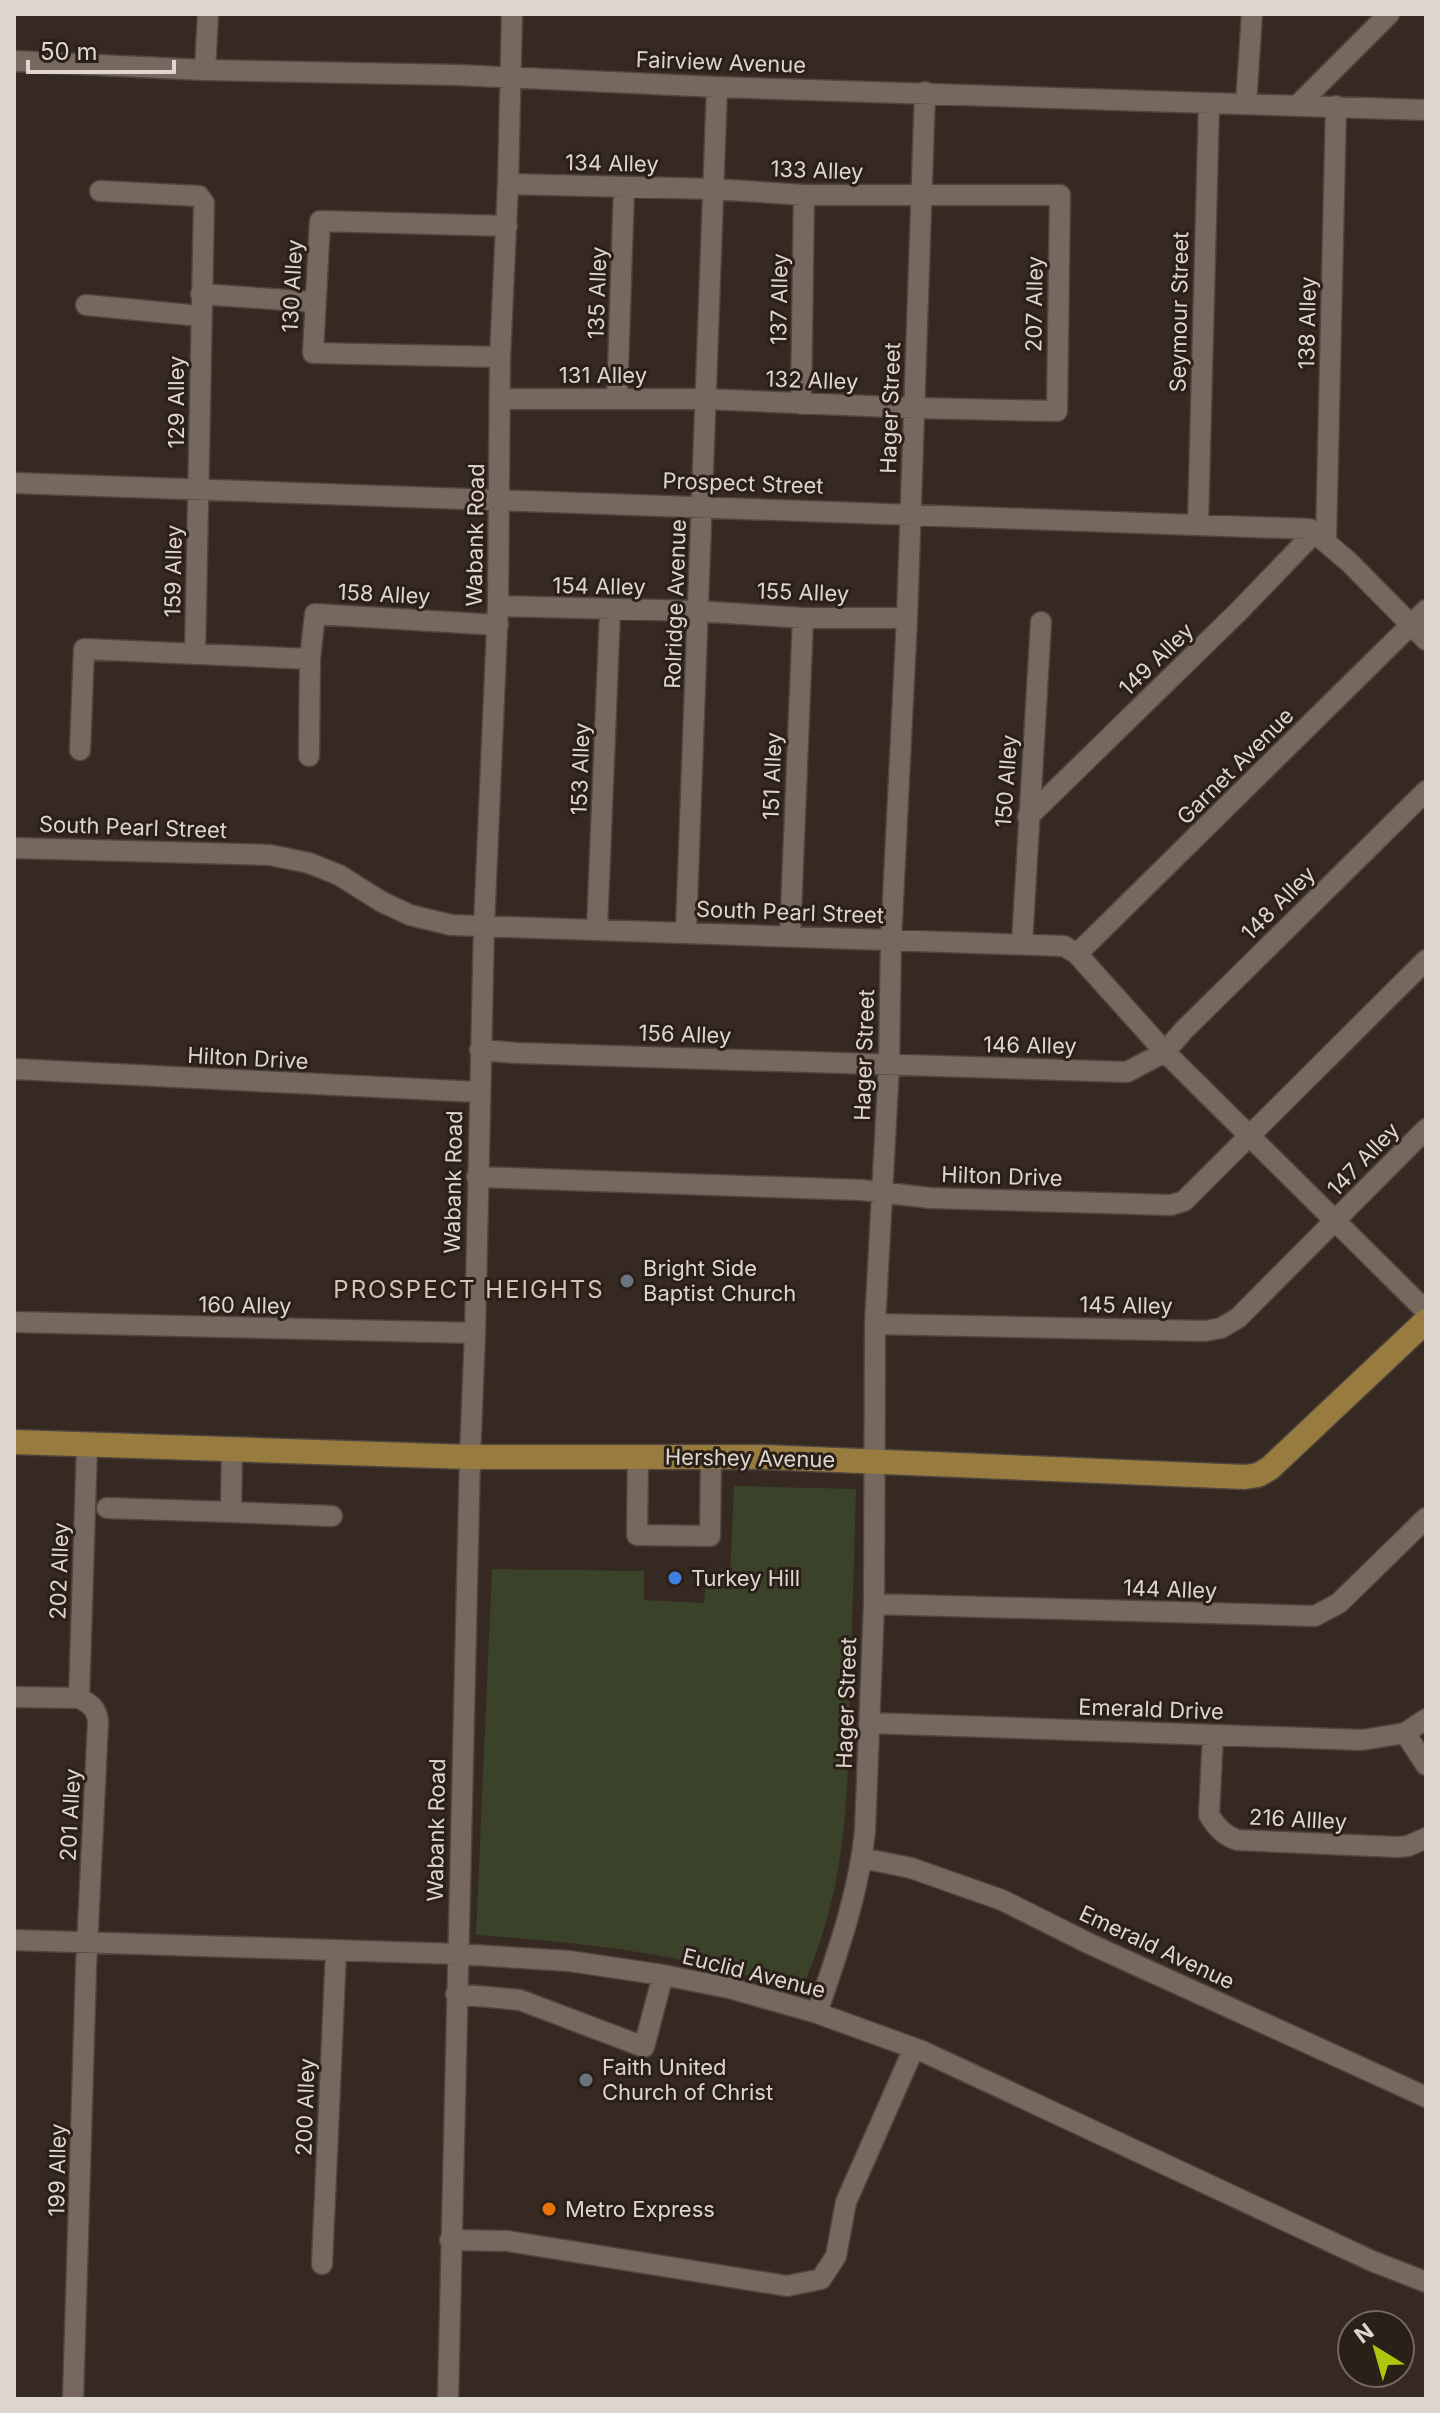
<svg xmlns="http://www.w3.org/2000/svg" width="1440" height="2413" font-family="Inter,sans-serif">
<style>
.green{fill:#3a422a}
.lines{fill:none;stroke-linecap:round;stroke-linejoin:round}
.minor-casing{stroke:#4f453e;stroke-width:23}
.major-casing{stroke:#4f453e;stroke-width:27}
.minor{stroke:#76685e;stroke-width:20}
.major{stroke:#987c3f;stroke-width:24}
.worship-dot{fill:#6b7280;stroke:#2b2018;stroke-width:3}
.shop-dot{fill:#3f7fe0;stroke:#2b2018;stroke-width:3}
.food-dot{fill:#e8710a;stroke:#2b2018;stroke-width:3}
.labels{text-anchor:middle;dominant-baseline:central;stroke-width:6;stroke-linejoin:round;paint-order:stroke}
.street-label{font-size:22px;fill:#ddd5cf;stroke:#2b2018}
.poi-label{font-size:22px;fill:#ddd5cf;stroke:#2b2018;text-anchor:start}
.neighbourhood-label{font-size:24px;letter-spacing:2px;fill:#d2c2b8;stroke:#2b2018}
</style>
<rect width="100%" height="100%" fill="#362921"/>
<path class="green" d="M734 1486 856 1489C854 1558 852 1627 850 1696 847 1808 847 1888 800 1993 697 1954 585 1943 476 1935L492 1569 644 1571V1600L704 1603 706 1579H730Z"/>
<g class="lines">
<defs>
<path id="minor" d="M14 61 205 70 457 75 717 87 1426 110
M205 70 208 14
M1246 104 1252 14
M1298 105 1389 14
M100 191 199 196 204 203 195 654
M201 294 315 302
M86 305 200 316
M500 357 313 353 320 221 507 226
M500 399H706L915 408 1057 411 1060 195H804L714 189 508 184
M617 399 624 188
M801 404 804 195
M14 483 1310 529 1349 562 1426 640
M1198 523 1209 103
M1326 540 1336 106
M498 606 698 611 803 618H907
M80 750 84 649 310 659
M309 756 310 659 315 614 498 625
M1028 817 1239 611 1316 531
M14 848 270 855 309 863 339 875 382 902 410 915 451 925 1064 946 1077 954 1165 1052 1426 1311
M597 929 610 611
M686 931 717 87
M790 936 803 618
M1022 943 1041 622
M1077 954 1426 610
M480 1050 518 1053 1127 1072 1165 1052 1183 1031 1426 791
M14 1069 479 1092
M477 1177 862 1190 930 1198 1171 1205 1184 1201 1426 960
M14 1322 475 1333
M875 1324 1205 1331 1221 1328 1238 1318 1426 1129
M232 1449 231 1512 332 1516
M638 1456 637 1535 710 1536 711 1456
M107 1508 231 1512
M874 1604 1315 1616 1339 1603 1426 1518
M14 1697 79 1698C91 1704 97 1709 98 1722L86 1968 73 2399
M79 1698 87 1445
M870 1723 1362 1740 1405 1733 1426 1719
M1405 1733 1426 1765
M1213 1735 1209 1815C1217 1828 1224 1835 1237 1840L1398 1847 1408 1846 1426 1838
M862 1858 911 1868 1002 1900 1090 1944 1426 2097
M14 1940 458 1954 569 1961 663 1975 729 1988 817 2013 922 2051 1372 2261 1426 2282
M456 1994 520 2000 644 2047 663 1975
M817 2013C837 1954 859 1893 865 1831L874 1604 875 1324 889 1065 891 940 907 618 925 92
M450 2240 508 2241 787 2286 821 2279 836 2256 846 2202 914 2048
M322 2264 336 1951
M448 2399 470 1457 475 1333 484 926 498 606 500 357 508 184 512 14"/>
<path id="major" d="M14 1442 470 1457H763L1245 1477 1258 1475 1270 1468 1426 1321"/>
</defs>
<use href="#minor" class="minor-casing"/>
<use href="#major" class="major-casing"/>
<use href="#minor" class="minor"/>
<use href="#major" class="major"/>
</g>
<g class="worship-dot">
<circle cx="627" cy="1281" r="8"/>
<circle cx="586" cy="2080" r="8"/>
</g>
<circle class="shop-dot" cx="675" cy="1578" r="8"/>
<circle class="food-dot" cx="549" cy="2209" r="8"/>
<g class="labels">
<g class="street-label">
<text transform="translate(721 62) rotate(2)">Fairview Avenue</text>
<text transform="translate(612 163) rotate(1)">134 Alley</text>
<text transform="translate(817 170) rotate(2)">133 Alley</text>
<text transform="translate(292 286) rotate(-87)">130 Alley</text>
<text transform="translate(597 293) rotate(-88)">135 Alley</text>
<text transform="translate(779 299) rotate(-89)">137 Alley</text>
<text transform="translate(1034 304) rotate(-89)">207 Alley</text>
<text transform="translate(1179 312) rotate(-89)">Seymour Street</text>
<text transform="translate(1307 323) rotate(-89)">138 Alley</text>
<text x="603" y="375">131 Alley</text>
<text transform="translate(812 380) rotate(2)">132 Alley</text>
<text transform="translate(176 402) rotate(-90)">129 Alley</text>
<text transform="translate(890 408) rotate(-88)">Hager Street</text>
<text transform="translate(743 483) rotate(2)">Prospect Street</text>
<text transform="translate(475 535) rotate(-89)">Wabank Road</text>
<text transform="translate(173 571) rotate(-89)">159 Alley</text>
<text transform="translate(599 586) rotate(1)">154 Alley</text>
<text transform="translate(803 592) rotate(2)">155 Alley</text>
<text transform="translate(384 594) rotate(3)">158 Alley</text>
<text transform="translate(675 604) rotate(-88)">Rolridge Avenue</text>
<text transform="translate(1156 659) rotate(-44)">149 Alley</text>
<text transform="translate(1235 766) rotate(-45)">Garnet Avenue</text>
<text transform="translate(580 769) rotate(-88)">153 Alley</text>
<text transform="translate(772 776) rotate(-88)">151 Alley</text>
<text transform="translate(1006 781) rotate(-86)">150 Alley</text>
<text transform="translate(133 827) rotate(2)">South Pearl Street</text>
<text transform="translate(1278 903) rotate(-45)">148 Alley</text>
<text transform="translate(790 912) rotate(2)">South Pearl Street</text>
<text transform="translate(685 1034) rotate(2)">156 Alley</text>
<text transform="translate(1030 1045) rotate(1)">146 Alley</text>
<text transform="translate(864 1055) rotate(-88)">Hager Street</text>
<text transform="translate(248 1058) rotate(3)">Hilton Drive</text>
<text transform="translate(1363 1159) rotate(-46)">147 Alley</text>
<text transform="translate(1002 1176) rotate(2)">Hilton Drive</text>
<text transform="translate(453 1182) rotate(-89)">Wabank Road</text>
<text transform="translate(245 1305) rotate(1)">160 Alley</text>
<text transform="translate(1126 1305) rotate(1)">145 Alley</text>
<text transform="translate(750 1458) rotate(1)">Hershey Avenue</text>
<text transform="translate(59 1571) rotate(-88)">202 Alley</text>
<text transform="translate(1170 1589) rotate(2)">144 Alley</text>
<text transform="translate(846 1703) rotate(-88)">Hager Street</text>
<text transform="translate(1151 1709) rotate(2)">Emerald Drive</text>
<text transform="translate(70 1815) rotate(-87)">201 Alley</text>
<text transform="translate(1298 1819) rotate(3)">216 Allley</text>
<text transform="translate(436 1830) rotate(-89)">Wabank Road</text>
<text transform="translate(1157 1947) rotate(25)">Emerald Avenue</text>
<text transform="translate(754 1973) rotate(14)">Euclid Avenue</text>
<text transform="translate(305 2107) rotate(-88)">200 Alley</text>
<text transform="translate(57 2170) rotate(-89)">199 Alley</text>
</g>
<g class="poi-label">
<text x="643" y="1268">Bright Side<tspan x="643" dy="25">Baptist Church</tspan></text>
<text x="691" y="1578">Turkey Hill</text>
<text x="602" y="2067">Faith United<tspan x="602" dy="25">Church of Christ</tspan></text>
<text x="565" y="2209">Metro Express</text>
</g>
<g class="neighbourhood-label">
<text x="469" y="1289">PROSPECT HEIGHTS</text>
</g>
</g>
<rect width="1440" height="2413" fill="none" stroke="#ddd5cf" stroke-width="32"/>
<g transform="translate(1376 2349) rotate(323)"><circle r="38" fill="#2b2018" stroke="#726861" stroke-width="2"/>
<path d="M0-6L14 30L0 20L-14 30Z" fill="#adc60e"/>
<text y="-12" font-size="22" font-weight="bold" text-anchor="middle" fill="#ddd5cf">N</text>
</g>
<path d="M28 60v12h146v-12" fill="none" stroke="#ddd5cf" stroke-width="4"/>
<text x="40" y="60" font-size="24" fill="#ddd5cf" stroke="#2b2018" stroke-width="6" paint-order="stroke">50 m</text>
</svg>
